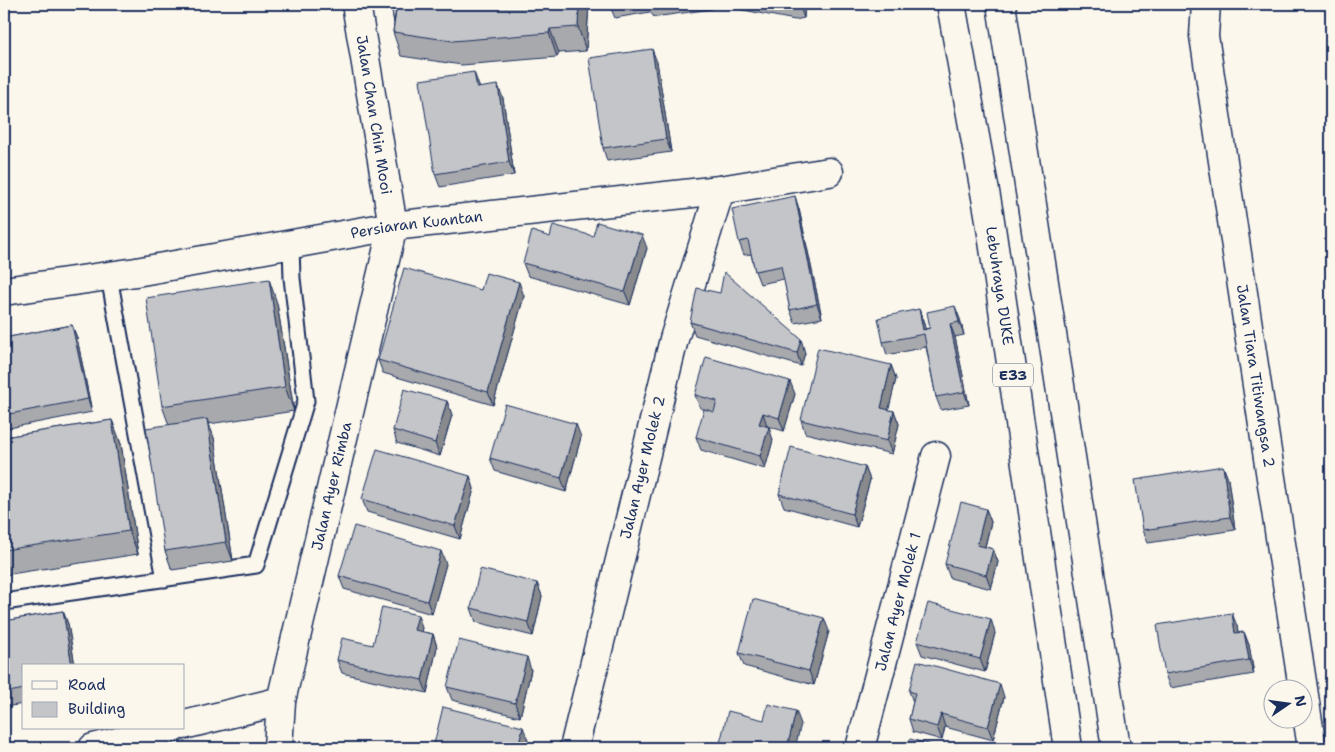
<svg xmlns="http://www.w3.org/2000/svg" width="1335" height="752" font-family="'Shantell Sans',sans-serif">
<style>
.lines{fill:none;stroke-linecap:round;stroke-linejoin:round}
.lane-casing{stroke:#1b2f5e;stroke-width:19}
.street-casing{stroke:#1b2f5e;stroke-width:31}
.highway-casing{stroke:#1b2f5e;stroke-width:31}
.lane{stroke:#fbf7ec;stroke-width:15}
.street{stroke:#fbf7ec;stroke-width:28}
.highway{stroke:#fbf7ec;stroke-width:28}
.wall{fill:#a8a9ad;stroke:#1b2f5e}
.shaded-wall{fill:#888a8d;stroke:#1b2f5e}
.building{fill:#c3c5c9;stroke:#1b2f5e}
.labels{text-anchor:middle;dominant-baseline:central;stroke-width:4.5;stroke-linejoin:round;paint-order:stroke}
.shield{fill:#fbf7ec;stroke:#5e6b89;stroke-width:1}
.shield-label{font-size:14px;font-weight:bold;fill:#1b2f5e}
.street-label{font-size:15px;fill:#1b2f5e;stroke:#fbf7ec}
</style>
<rect width="100%" height="100%" fill="#fbf7ec"/>
<filter id="ink" filterUnits="userSpaceOnUse"><feTurbulence type="fractalNoise" baseFrequency=".02" numOctaves="2"/><feDisplacementMap in="SourceGraphic" scale="10" xChannelSelector="R" yChannelSelector="G"/><feConvolveMatrix kernelMatrix="1 2 1 2 8 2 1 2 1" color-interpolation-filters="sRGB"/></filter>
<g filter="url(#ink)">
<g class="lines">
<defs>
<path id="lane" d="M109 277 165 579
M4 602 256 565 306 401 292 278 291 246"/>
<g id="street">
<path id="s1" d="M1206 4 1204 36 1312 748"/>
<path id="s2" d="M4 291 136 272 393 226 720 190 829 172"/>
<path d="M184 725 281 701"/>
<path d="M93 748 173 728"/>
<path id="s3" d="M278 748 281 701 393 226 356 4"/>
<path id="s4" d="M574 748 674 339 720 190"/>
<path id="s5" d="M860 748 936 456"/>
</g>
<g id="highway">
<path id="s6" d="M951 4 989 214 1068 748"/>
<path d="M1001 4 1116 748"/>
</g>
</defs>
<use href="#lane" class="lane-casing"/>
<use href="#street" class="street-casing"/>
<use href="#highway" class="highway-casing"/>
<use href="#lane" class="lane"/>
<use href="#street" class="street"/>
<use href="#highway" class="highway"/>
</g>
<path class="wall" d="M391 4H589L586 51 559 53 557 57 462 65 401 56 393 32 394 23Z
M609 4H805L804 18 795 20 712 4V9L654 17 650 12 615 18Z
M657 62 671 152 607 161 603 148Z
M479 86 480 88 503 98 514 175 440 187 435 174Z
M799 209 822 318 795 323 790 310 784 279 760 284 755 271 751 254 744 255 739 242Z
M550 237 647 248 630 305 528 276 523 263Z
M481 290 524 296 493 405 383 373 378 360Z
M277 303 294 411 209 424 214 438 233 561 172 570 165 551 169 425 162 406Z
M919 309 924 323 925 329 960 319 964 335 955 337 969 405 941 410 936 397 926 347 887 355 883 342Z
M690 322 805 353 801 366 695 335Z
M72 325 77 338 92 412 4 429V338Z
M891 365 896 379 888 410 894 411 899 424 892 454 805 433 801 420Z
M795 394 784 431 767 426 773 440 765 469 701 450 696 437 714 412 700 408 695 395Z
M447 401 452 415 440 456 397 443 393 430Z
M112 420 121 444 138 554 4 575V437Z
M581 437 566 492 495 471 490 458Z
M1223 466 1228 479 1235 530 1148 543 1143 530Z
M865 467 870 480 857 527 784 507 779 494Z
M470 476 474 489 460 539 367 512 362 499Z
M986 509 991 522 985 547 993 549 998 562 991 589 950 578 945 564Z
M446 564 432 614 344 589 339 576Z
M537 583 542 596 533 636 476 622 471 608Z
M63 611 68 624 75 666H24V704L4 707V621Z
M1237 626 1238 633 1244 632 1249 645 1254 674 1170 688 1165 674Z
M422 628V632L433 634 437 647 427 693 342 673 337 660 373 645Z
M829 631 814 685 744 666 739 653Z
M995 633 985 672 922 655 917 642Z
M531 670 520 717 452 700 447 687Z
M909 691 1004 697 993 740 945 727 942 740 913 732 909 719 913 702Z"/>
<path class="shaded-wall" d="M579 4H589L586 51 578 27Z
M799 4H805L804 18Z
M550 29 559 53 557 57 549 33Z
M652 49 657 62 671 152 666 139Z
M474 72 479 86 482 101 477 88Z
M498 85 503 98 514 175 509 162Z
M795 196 799 209 822 318 817 304Z
M642 235 647 248 630 305 625 292Z
M269 279 277 303 294 411 285 387Z
M519 282 524 296 493 405 488 392Z
M955 306 960 319 964 335 959 322Z
M919 309 924 323 928 343 923 330Z
M950 324 955 337 969 405 964 392Z
M72 325 77 338 92 412 88 399Z
M801 339 805 353 801 366 797 353Z
M891 365 896 379 886 421 881 408Z
M790 381 795 394 784 431 779 418Z
M447 401 452 415 440 456 435 443Z
M894 411 899 424 892 454 887 441Z
M763 413 767 426 764 437 759 424Z
M207 419 214 438 233 561 226 542Z
M112 420 121 444 138 554 129 531Z
M576 424 581 437 566 492 561 478Z
M769 427 773 440 765 469 760 456Z
M1223 466 1228 479 1235 530 1230 517Z
M865 467 870 480 857 527 852 514Z
M470 476 474 489 460 539 455 526Z
M986 509 991 522 982 558 977 545Z
M993 549 998 562 991 589 986 575Z
M441 551 446 564 432 614 427 601Z
M537 583 542 596 533 636 528 622Z
M63 611 68 624 75 666H72Z
M1232 613 1237 626 1240 646 1235 633Z
M418 615 422 628 419 643 414 630Z
M824 618 829 631 814 685 809 671Z
M991 619 995 633 985 672 980 659Z
M1244 632 1249 645 1254 674 1249 660Z
M433 634 437 647 427 693 422 680Z
M527 657 531 670 520 717 515 703Z
M1000 684 1004 697 993 740 988 727Z
M796 711 801 724 795 748H787Z
M941 714 945 727 942 740 937 727Z
M523 727 528 740 526 748H518Z"/>
<path class="building" d="M391 4H397L394 23Z
M397 4H579L578 27 550 29 549 33 453 41 393 32Z
M652 49 666 139 603 148 589 58Z
M474 72 477 88 498 85 509 162 435 174 420 80Z
M795 196 817 304 790 310 781 266 755 271 748 240 739 242 732 209Z
M597 222 642 235 625 292 523 263 532 231 550 237 553 225 593 236Z
M404 268 481 290 486 273 519 282 488 392 378 360Z
M724 272 801 339 797 353 690 322 697 288 720 293Z
M269 279 285 387 162 406 146 298Z
M955 306 959 322 950 324 964 392 936 397 924 334 883 342 878 318 919 309 923 330 930 328 927 312Z
M72 325 88 399 4 415V338Z
M818 348 891 365 881 408 894 411 887 441 801 420Z
M706 357 790 381 779 418 763 413 759 424 769 427 760 456 696 437 704 409 714 412 717 401 695 395Z
M404 389 447 401 435 443 393 430Z
M505 404 576 424 561 478 490 458Z
M207 419 226 542 165 551 146 428Z
M112 420 129 531 4 550V437Z
M791 447 865 467 852 514 779 494Z
M377 449 470 476 455 526 362 499Z
M1223 466 1230 517 1143 530 1135 480Z
M961 502 986 509 977 545 993 549 986 575 945 564Z
M354 526 441 551 427 601 339 576Z
M480 569 537 583 528 622 471 608Z
M753 599 824 618 809 671 739 653Z
M928 603 991 619 980 659 917 642Z
M382 607 418 615 414 630 433 634 422 680 337 660 342 638 373 645Z
M63 611 72 666H24V689L4 693V621Z
M1232 613 1235 633 1244 632 1249 660 1165 674 1157 625Z
M459 640 527 657 515 703 447 687Z
M917 661 1000 684 988 727 941 714 937 727 909 719 915 693 909 691Z
M768 704 796 711 787 748H725L719 747 728 711 764 720Z
M443 707 523 727 518 748H433Z
M910 739 943 748H907Z"/>
</g>
<g class="labels">
<rect class="shield" x="993" y="363.5" width="40" height="23" rx="4"/>
<g class="shield-label">
<text x="1013" y="375">E33</text>
</g>
<g class="street-label">
<text transform="translate(374 115) rotate(81)">Jalan Chan Chin Mooi</text>
<text stroke="none"><textPath href="#s2" startOffset="418">Persiaran Kuantan</textPath></text>
<text stroke="none"><textPath href="#s6" startOffset="286">Lebuhraya DUKE</textPath></text>
<text stroke="none"><textPath href="#s1" startOffset="376">Jalan Tiara Titiwangsa 2</textPath></text>
<text stroke="none"><textPath href="#s4" startOffset="289">Jalan Ayer Molek 2</textPath></text>
<text stroke="none"><textPath href="#s3" startOffset="268">Jalan Ayer Rimba</textPath></text>
<text stroke="none"><textPath href="#s5" startOffset="151">Jalan Ayer Molek 1</textPath></text>
</g>
</g>
<rect width="1335" height="752" fill="none" stroke="#fbf7ec" stroke-width="20"/>
<rect x="10" y="10" width="1315" height="732" fill="none" stroke="#1b2f5e" stroke-width="2" filter="url(#ink)"/>
<rect x="22" y="664" width="162" height="65" fill="#fbf7ec" stroke="#a1a7b3"/>
<rect x="32" y="681" width="25" height="8" fill="#fbf7ec" stroke="#a1a7b3"/>
<text x="68" y="690" font-size="15" fill="#1b2f5e">Road</text>
<rect x="32" y="702" width="25" height="15" fill="#c3c5c9" stroke="#a1a7b3"/>
<text x="68" y="714" font-size="15" fill="#1b2f5e">Building</text>
<g transform="translate(1288 704) rotate(77)"><circle r="24" fill="#fbf7ec" stroke="#a1a7b3"/>
<path d="M0-4L9 19L0 12L-9 19Z" fill="#1b2f5e"/>
<text y="-8" font-size="14" font-weight="bold" text-anchor="middle" fill="#1b2f5e">N</text>
</g>
</svg>
